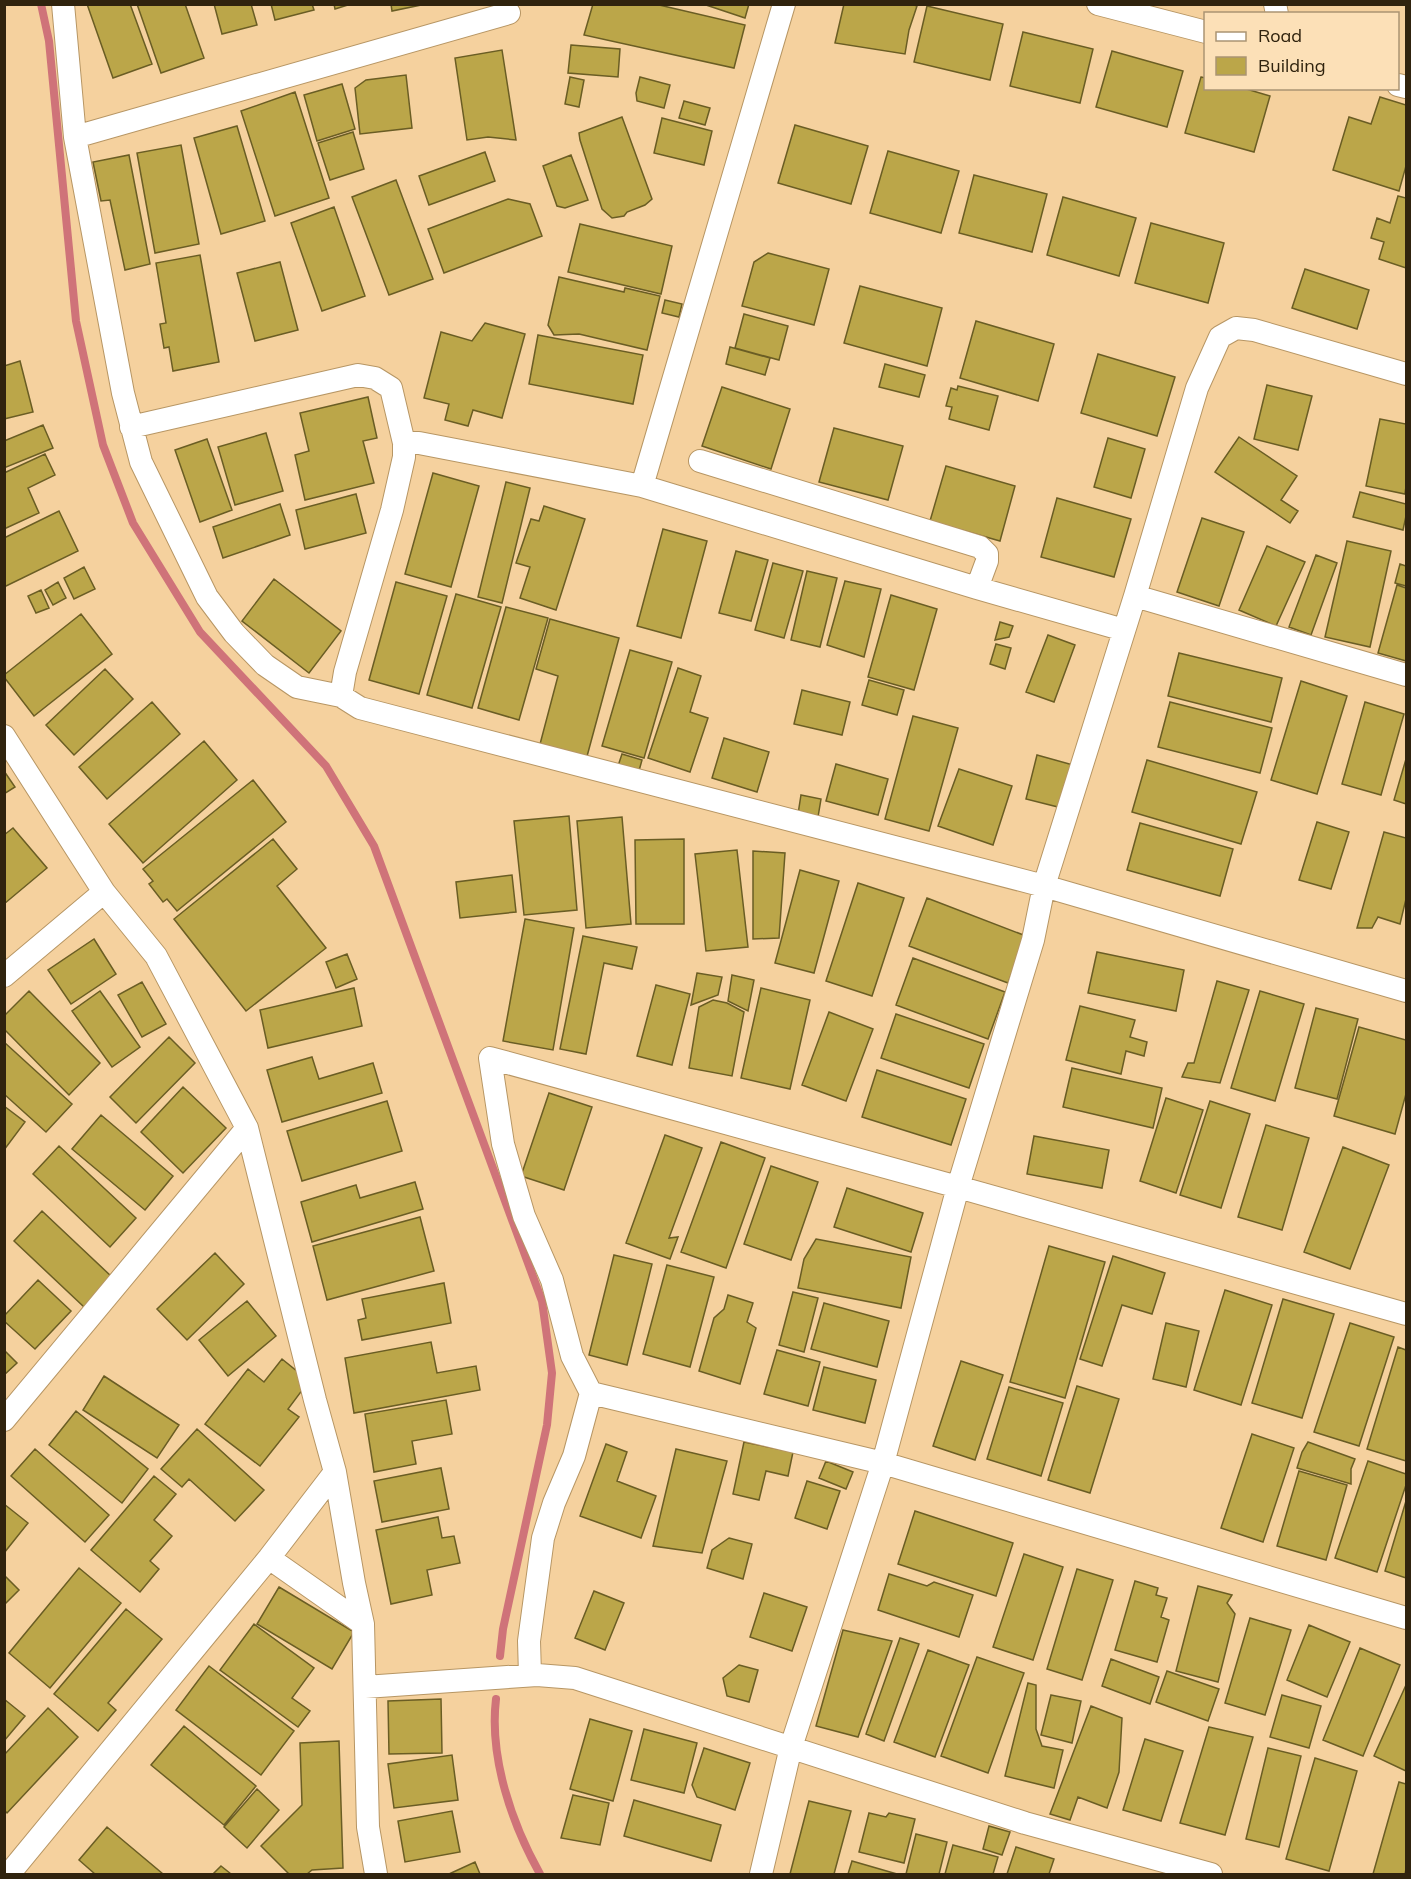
<svg xmlns="http://www.w3.org/2000/svg" width="1411" height="1879" font-family="Mulish,sans-serif">
<style>
.lines{fill:none;stroke-linecap:round;stroke-linejoin:round}
.stream{stroke:#cf7379;stroke-width:8}
.building{fill:#bba649;stroke:#6a5d24;stroke-width:1.5}
.street-casing{stroke:#b79664;stroke-width:24}
.street{stroke:#fff;stroke-width:22}
</style>
<rect width="100%" height="100%" fill="#f5d19e"/>
<g class="lines">
<path class="stream" d="M41 4 49 41 76 321 103 445 133 523 200 632 326 766 374 846 542 1301 552 1373 547 1425 503 1629 500 1656
M496 1699C489 1758 512 1824 540 1874"/>
</g>
<path class="building" d="M87 4H130L152 64 113 78Z
M137 4H185L204 58 161 73Z
M214 4H251L257 25 222 34Z
M271 4H312L314 10 275 20Z
M334 4H351L335 9Z
M391 4H426L392 11Z
M593 4H655L745 25 734 68 584 35Z
M703 4H749L745 18Z
M844 4H911L917 6 909 30 905 54 835 43Z
M927 6 1003 24 990 80 914 62Z
M1023 32 1093 49 1080 103 1010 86Z
M571 45 620 49 618 77 568 73Z
M502 50 516 140 488 137 467 140 455 58Z
M1112 51 1183 71 1167 127 1096 107Z
M406 75 412 128 360 134 355 88 366 80Z
M570 77 584 80 579 107 565 104Z
M640 77 670 85 664 108 637 101 636 93Z
M1201 77 1206 78V88H1243L1270 96 1254 152 1185 133Z
M342 84 355 129 317 141 304 95Z
M295 92 329 198 275 216 241 111Z
M1380 97 1406 105V166L1399 191 1333 170 1349 117 1371 124Z
M684 101 710 108 705 125 679 118Z
M622 117 652 199 645 205 627 212 624 216 612 218 602 209 580 140 579 133Z
M662 118 712 131 704 165 654 153Z
M795 125 868 146 851 204 778 183Z
M237 126 265 221 221 234 194 138Z
M353 132 364 169 330 180 318 143Z
M181 145 199 244 155 253 137 153Z
M888 151 959 171 941 233 870 213Z
M485 152 495 181 429 205 419 176Z
M129 155 150 264 125 270 110 200 101 201 93 162Z
M571 155 588 200 565 208 557 206 543 166Z
M974 175 1047 194 1032 252 959 233Z
M396 180 433 279 389 295 352 197Z
M1398 196 1406 198V268L1379 259 1384 242 1371 238 1377 218 1390 223Z
M1063 197 1136 218 1119 276 1047 255Z
M508 199 530 204 542 236 444 273 428 229Z
M334 207 365 296 322 311 291 223Z
M1151 223 1224 243 1208 303 1135 283Z
M580 224 672 246 661 294 568 272Z
M768 253 829 269 814 325 742 306 754 262Z
M200 255 219 362 173 371 169 347 164 348 160 324 166 323 156 263Z
M280 262 298 330 255 341 237 273Z
M1305 269 1369 290 1357 329 1292 308Z
M559 277 624 292 625 288 660 296 647 350 579 334 554 335 548 325Z
M860 286 942 308 927 366 844 343Z
M665 300 682 304 679 317 662 313Z
M744 314 788 326 779 360 735 348Z
M976 321 1054 344 1038 401 960 378Z
M485 323 525 334 502 418 473 410 468 426 445 420 449 404 424 398 441 332 472 341Z
M538 335 643 355 633 404 529 384Z
M730 347 770 358 765 375 726 364Z
M1098 354 1175 377 1157 436 1081 413Z
M20 361 33 412 4 419V366Z
M885 364 925 375 919 397 879 387Z
M1267 385 1312 396 1298 450 1254 439Z
M958 386 998 396 989 430 949 419 952 407 946 406 951 388 957 390Z
M722 387 790 409 771 469 702 446Z
M368 397 377 438 363 441 374 483 305 500 295 455 309 451 300 413Z
M1380 419 1406 424V486L1405 494 1366 486Z
M43 425 53 448 4 468V441Z
M834 428 903 446 888 500 819 482Z
M266 433 283 491 235 505 218 447Z
M1239 437 1297 476 1281 500 1298 511 1290 523 1215 472Z
M1108 438 1145 449 1131 498 1094 487Z
M207 439 232 510 200 522 175 450Z
M45 454 55 475 28 488 39 513 4 529V473Z
M946 466 1015 486 1000 541 930 521Z
M433 473 479 486 451 587 405 574Z
M506 482 530 488 502 603 478 597Z
M1360 492 1406 504V516L1403 530 1353 517Z
M356 494 366 533 305 549 296 510Z
M1057 498 1131 519 1114 577 1041 557Z
M280 504 290 535 223 558 213 527Z
M544 506 585 519 556 610 520 598 530 567 516 563 531 519 539 521Z
M59 511 78 551 4 587V538Z
M1202 518 1244 532 1219 606 1177 592Z
M663 529 707 541 681 638 637 626Z
M1347 541 1391 551 1370 647 1325 637Z
M1267 546 1305 562 1276 626 1239 610Z
M736 551 768 560 751 621 719 613Z
M1316 555 1337 563 1311 635 1289 627Z
M773 563 803 571 784 638 755 630Z
M1400 564 1406 566V586L1395 583Z
M84 567 95 589 74 599 64 578Z
M807 571 837 578 820 647 791 640Z
M274 579 341 631 309 673 242 621Z
M845 581 881 589 864 657 827 645Z
M58 582 66 598 53 605 45 590Z
M396 582 447 596 419 694 369 680Z
M1397 585 1406 588V661L1378 653Z
M41 590 49 608 36 613 28 596Z
M456 594 501 607 472 708 427 695Z
M891 595 937 609 914 690 868 677Z
M506 607 548 618 519 720 478 708Z
M81 614 112 654 34 716 4 677V675Z
M550 619 619 638 586 760 539 748 558 676 536 669Z
M1000 622 1013 626 1009 637 995 640Z
M1048 635 1075 645 1054 702 1026 692Z
M996 644 1011 648 1005 669 990 664Z
M630 650 672 662 644 758 602 746Z
M1179 653 1282 678 1271 722 1168 696Z
M678 668 701 676 690 712 708 718 690 772 648 758Z
M105 669 133 699 74 755 46 725Z
M869 680 904 690 897 715 862 705Z
M1301 681 1347 696 1317 794 1271 780Z
M802 690 850 702 842 735 794 724Z
M152 702 180 734 107 799 79 767Z
M1170 702 1272 728 1260 773 1158 747Z
M1365 702 1404 714 1381 795 1342 784Z
M913 716 958 728 929 831 885 819Z
M724 738 769 752 757 792 712 778Z
M204 741 237 780 143 863 109 824Z
M622 754 642 760 637 778 616 772Z
M1037 755 1073 765 1062 808 1026 799Z
M1406 759V804L1394 800Z
M1147 760 1257 792 1241 844 1132 812Z
M836 764 888 779 878 815 826 801Z
M959 769 1012 786 993 845 938 826Z
M4 771 15 787 4 794Z
M253 780 286 822 177 911 167 899 163 902 149 884 153 881 143 869Z
M801 795 821 799 818 817 798 814Z
M569 816 577 910 524 915 514 821Z
M622 817 631 924 586 928 577 821Z
M1317 822 1349 832 1331 889 1299 880Z
M1140 823 1233 849 1220 896 1127 870Z
M13 828 47 868 4 904V835Z
M1384 832 1406 838V899L1400 924 1378 917 1372 928H1357Z
M273 839 297 869 277 886 326 948 246 1011 174 919Z
M684 839V924H636L635 840Z
M737 850 748 947 706 951 695 854Z
M753 851 785 853 779 938 753 939Z
M800 870 839 881 814 973 775 963Z
M512 875 516 912 460 918 456 882Z
M858 883 904 898 872 996 826 981Z
M927 898 1026 936 1008 983 909 946Z
M525 919 574 928 553 1050 503 1041Z
M583 936 637 947 632 969 604 963 586 1054 560 1049Z
M94 939 116 974 71 1004 48 970Z
M1097 952 1184 970 1176 1011 1088 993Z
M347 954 357 979 336 988 326 962Z
M913 958 1005 992 988 1039 896 1005Z
M697 973 722 977 718 995 691 1005Z
M732 975 754 980 748 1011 728 1001Z
M1217 981 1249 990 1220 1083 1182 1077 1188 1063H1194Z
M142 982 166 1024 142 1037 118 995Z
M656 985 690 994 672 1065 637 1056Z
M354 988 362 1026 268 1048 260 1010Z
M761 988 810 1000 790 1089 741 1078Z
M29 991 100 1063 69 1095 4 1029V1016Z
M100 991 140 1047 112 1067 72 1011Z
M1260 991 1304 1004 1275 1101 1231 1088Z
M713 1000 727 1003 744 1012 732 1076 689 1068 699 1007Z
M1080 1006 1135 1020 1130 1037 1147 1042 1144 1056 1126 1051 1121 1074 1066 1060Z
M1316 1008 1358 1019 1337 1099 1295 1088Z
M829 1012 873 1029 846 1101 802 1085Z
M896 1014 984 1044 969 1088 881 1058Z
M1359 1027 1406 1040V1094L1395 1134 1334 1116Z
M169 1037 195 1063 136 1123 110 1097Z
M4 1042 72 1104 46 1132 4 1094Z
M312 1057 319 1079 373 1063 382 1093 282 1122 267 1070Z
M1072 1068 1162 1088 1153 1128 1063 1107Z
M877 1070 966 1099 951 1145 862 1117Z
M183 1087 226 1128 183 1173 141 1132Z
M549 1093 592 1107 564 1190 521 1176Z
M1166 1098 1203 1110 1176 1193 1140 1181Z
M387 1101 402 1151 302 1181 287 1131Z
M1210 1101 1250 1114 1221 1208 1180 1195Z
M4 1106 25 1122 4 1150Z
M101 1115 173 1176 145 1210 72 1149Z
M1266 1125 1309 1138 1282 1230 1238 1217Z
M665 1135 702 1148 669 1238 678 1237 670 1259 626 1243Z
M1034 1136 1109 1150 1102 1188 1027 1174Z
M721 1142 765 1158 726 1268 681 1252Z
M59 1146 136 1218 110 1247 33 1174Z
M1343 1147 1389 1165 1350 1269 1304 1252Z
M771 1166 818 1182 791 1260 744 1244Z
M415 1182 423 1209 312 1242 301 1202 356 1185 360 1198Z
M847 1188 923 1213 911 1252 834 1227Z
M42 1211 112 1277 84 1307 14 1241Z
M420 1217 434 1271 327 1300 313 1246Z
M816 1239 911 1257 901 1308 798 1288 804 1259Z
M1049 1246 1105 1262 1065 1398 1010 1382Z
M215 1253 244 1284 187 1340 157 1309Z
M614 1255 652 1264 627 1365 589 1355Z
M1113 1256 1165 1273 1152 1314 1122 1305 1102 1366 1080 1359Z
M667 1265 714 1277 690 1367 643 1354Z
M38 1280 71 1311 35 1349 4 1321V1316Z
M444 1283 451 1323 362 1340 358 1320 366 1318 362 1299Z
M1225 1290 1272 1305 1241 1405 1194 1390Z
M793 1292 818 1298 804 1352 779 1345Z
M728 1295 753 1303 747 1322 756 1328 740 1384 699 1371 714 1318 724 1309Z
M1283 1299 1334 1314 1302 1418 1252 1403Z
M247 1301 276 1336 228 1376 199 1340Z
M824 1303 889 1321 877 1367 811 1349Z
M1166 1323 1199 1331 1186 1387 1153 1379Z
M1350 1323 1394 1337 1359 1446 1314 1432Z
M431 1342 437 1373 476 1366 480 1390 354 1413 345 1358Z
M1398 1347 1406 1350V1461L1367 1449Z
M4 1350 17 1363 4 1375Z
M777 1350 820 1362 808 1406 764 1394Z
M282 1359 309 1381 288 1409 299 1417 260 1466 205 1424 248 1369 264 1382Z
M961 1361 1003 1375 975 1460 933 1446Z
M824 1367 876 1380 865 1423 813 1410Z
M104 1376 179 1425 157 1458 83 1410Z
M1077 1386 1119 1399 1090 1493 1048 1480Z
M1009 1387 1063 1403 1041 1476 987 1459Z
M446 1400 452 1434 412 1441 416 1464 374 1472 365 1414Z
M76 1411 148 1469 122 1503 49 1445Z
M197 1429 264 1490 235 1521 189 1479 182 1487 161 1469Z
M1252 1434 1294 1448 1263 1542 1221 1528Z
M744 1442 793 1452 788 1476 766 1471 759 1500 733 1494Z
M1308 1442 1355 1459 1351 1469V1484L1297 1468 1302 1452Z
M606 1444 627 1452 617 1481 656 1496 641 1538 580 1516Z
M35 1449 109 1515 85 1542 11 1476Z
M676 1449 727 1461 702 1553 653 1546Z
M826 1461 853 1472 846 1489 819 1478Z
M1368 1461 1406 1474V1485L1377 1572 1335 1558Z
M441 1468 449 1509 382 1522 374 1481Z
M1299 1471 1347 1485 1326 1560 1277 1546Z
M154 1476 176 1494 154 1520 172 1536 150 1561 159 1569 140 1592 91 1550Z
M807 1481 840 1491 827 1529 795 1518Z
M1406 1501V1578L1385 1571Z
M4 1504 28 1523 4 1553Z
M915 1511 1013 1543 996 1596 898 1564Z
M438 1517 442 1538 454 1536 460 1563 427 1570 432 1595 391 1604 376 1530Z
M729 1538 752 1544 743 1579 707 1568 712 1550Z
M1024 1554 1063 1567 1033 1660 993 1647Z
M79 1568 121 1603 50 1688 9 1653Z
M1077 1569 1113 1580 1082 1680 1047 1669Z
M889 1574 927 1586 934 1582 973 1595 959 1637 878 1610Z
M4 1575 19 1590 4 1605Z
M1135 1581 1158 1588 1156 1595 1167 1598 1161 1617 1169 1620 1157 1662 1115 1650Z
M1198 1586 1232 1595 1227 1603 1235 1614 1218 1682 1176 1671Z
M279 1587 354 1632 332 1669 257 1624Z
M594 1591 624 1603 605 1650 575 1638Z
M764 1593 807 1607 792 1651 750 1637Z
M126 1609 162 1639 108 1703 116 1710 98 1731 54 1694Z
M1250 1618 1291 1630 1265 1715 1225 1703Z
M254 1624 314 1668 292 1698 310 1711 298 1727 220 1670Z
M1309 1625 1350 1642 1327 1697 1287 1680Z
M843 1630 892 1641 858 1737 816 1726Z
M900 1638 919 1644 884 1741 866 1734Z
M1360 1648 1400 1665 1363 1756 1323 1740Z
M928 1650 969 1665 935 1757 894 1742Z
M977 1657 1024 1673 988 1773 941 1756Z
M1111 1659 1159 1677 1150 1704 1102 1686Z
M739 1665 758 1670 749 1702 727 1696 723 1678Z
M209 1666 294 1731 261 1775 176 1710Z
M1167 1671 1219 1689 1208 1721 1156 1702Z
M1028 1683 1036 1685V1729L1042 1746 1063 1750 1054 1788 1005 1776Z
M1406 1685V1771L1374 1756Z
M1051 1695 1081 1701 1072 1743 1041 1735Z
M1282 1695 1321 1706 1309 1748 1270 1737Z
M4 1699 25 1716 4 1741Z
M441 1699 442 1753 389 1754 388 1701Z
M1091 1706 1122 1718 1119 1772 1107 1808 1078 1797 1070 1820 1050 1814Z
M48 1708 78 1737 7 1813 4 1810V1755Z
M590 1719 632 1731 613 1801 570 1789Z
M184 1726 256 1786 224 1825 151 1765Z
M1209 1727 1253 1737 1225 1835 1180 1823Z
M644 1729 697 1743 684 1793 631 1780Z
M1145 1739 1183 1751 1161 1821 1123 1810Z
M339 1741 343 1868 312 1870 307 1874H289L261 1846 302 1805 300 1743Z
M704 1748 750 1763 735 1810 697 1797 692 1785Z
M1268 1748 1301 1756 1279 1847 1246 1839Z
M452 1755 458 1800 394 1808 388 1764Z
M1315 1758 1357 1771 1329 1871 1286 1859Z
M1399 1782 1406 1784V1869L1405 1874H1373Z
M257 1789 279 1810 247 1848 224 1827Z
M573 1795 609 1803 600 1845 561 1838Z
M634 1800 721 1825 711 1861 624 1836Z
M809 1801 851 1811 834 1874H790Z
M452 1811 460 1852 405 1862 398 1821Z
M869 1813 886 1817 889 1813 915 1819 904 1863 859 1852Z
M989 1826 1010 1832 1002 1855 983 1849Z
M107 1827 163 1874H95L79 1860Z
M916 1834 947 1842 939 1874H906Z
M953 1845 998 1857 993 1874H945Z
M1016 1847 1054 1859 1049 1874H1007Z
M852 1861 897 1874H848Z
M475 1862 480 1874H449Z
M221 1866 231 1874H213Z"/>
<g class="lines">
<defs>
<path id="street" d="M63 4 75 137 123 393 141 462 207 597 234 633 265 665 297 687 341 696 360 708 1044 886 1406 991
M1098 4 1206 32
M1275 4 1277 14
M1398 85 1406 87
M75 137 509 13
M131 427 358 375 375 378 391 388 404 443
M700 461 980 547 987 554V561L977 588
M642 486 784 4
M1135 596 1406 675
M341 696 345 672 392 510 404 457V443H419L642 486 977 588 1124 630
M4 736 104 892 156 956 247 1128 315 1400 335 1472 354 1583 363 1624 368 1827 376 1874
M4 976 104 892
M591 1393 883 1463 1406 1618
M4 1420 247 1128
M269 1558 363 1624
M530 1675 529 1641 543 1538 554 1503 574 1456 591 1393 572 1356 552 1280 524 1216 503 1144 490 1058 958 1187 1406 1314
M365 1687 537 1675 575 1678 1025 1823 1211 1874
M9 1874 269 1558 335 1472
M761 1874 791 1747 883 1463 958 1187 1033 940 1044 886 1135 596 1197 388 1220 337 1236 328 1254 330 1406 374"/>
</defs>
<use href="#street" class="street-casing"/>
<use href="#street" class="street"/>
</g>
<rect width="1411" height="1879" fill="none" stroke="#30230e" stroke-width="12"/>
<rect x="1204" y="12" width="195" height="78" fill="#fce0b7" stroke="#aa9473" stroke-width="1.5"/>
<rect x="1216" y="32" width="30" height="9" fill="#ffffff" stroke="#aa9473" stroke-width="1.5"/>
<text x="1258" y="42" font-size="18" fill="#30230e">Road</text>
<rect x="1216" y="57" width="30" height="18" fill="#bba649" stroke="#aa9473" stroke-width="1.5"/>
<text x="1258" y="72" font-size="18" fill="#30230e">Building</text>
</svg>
